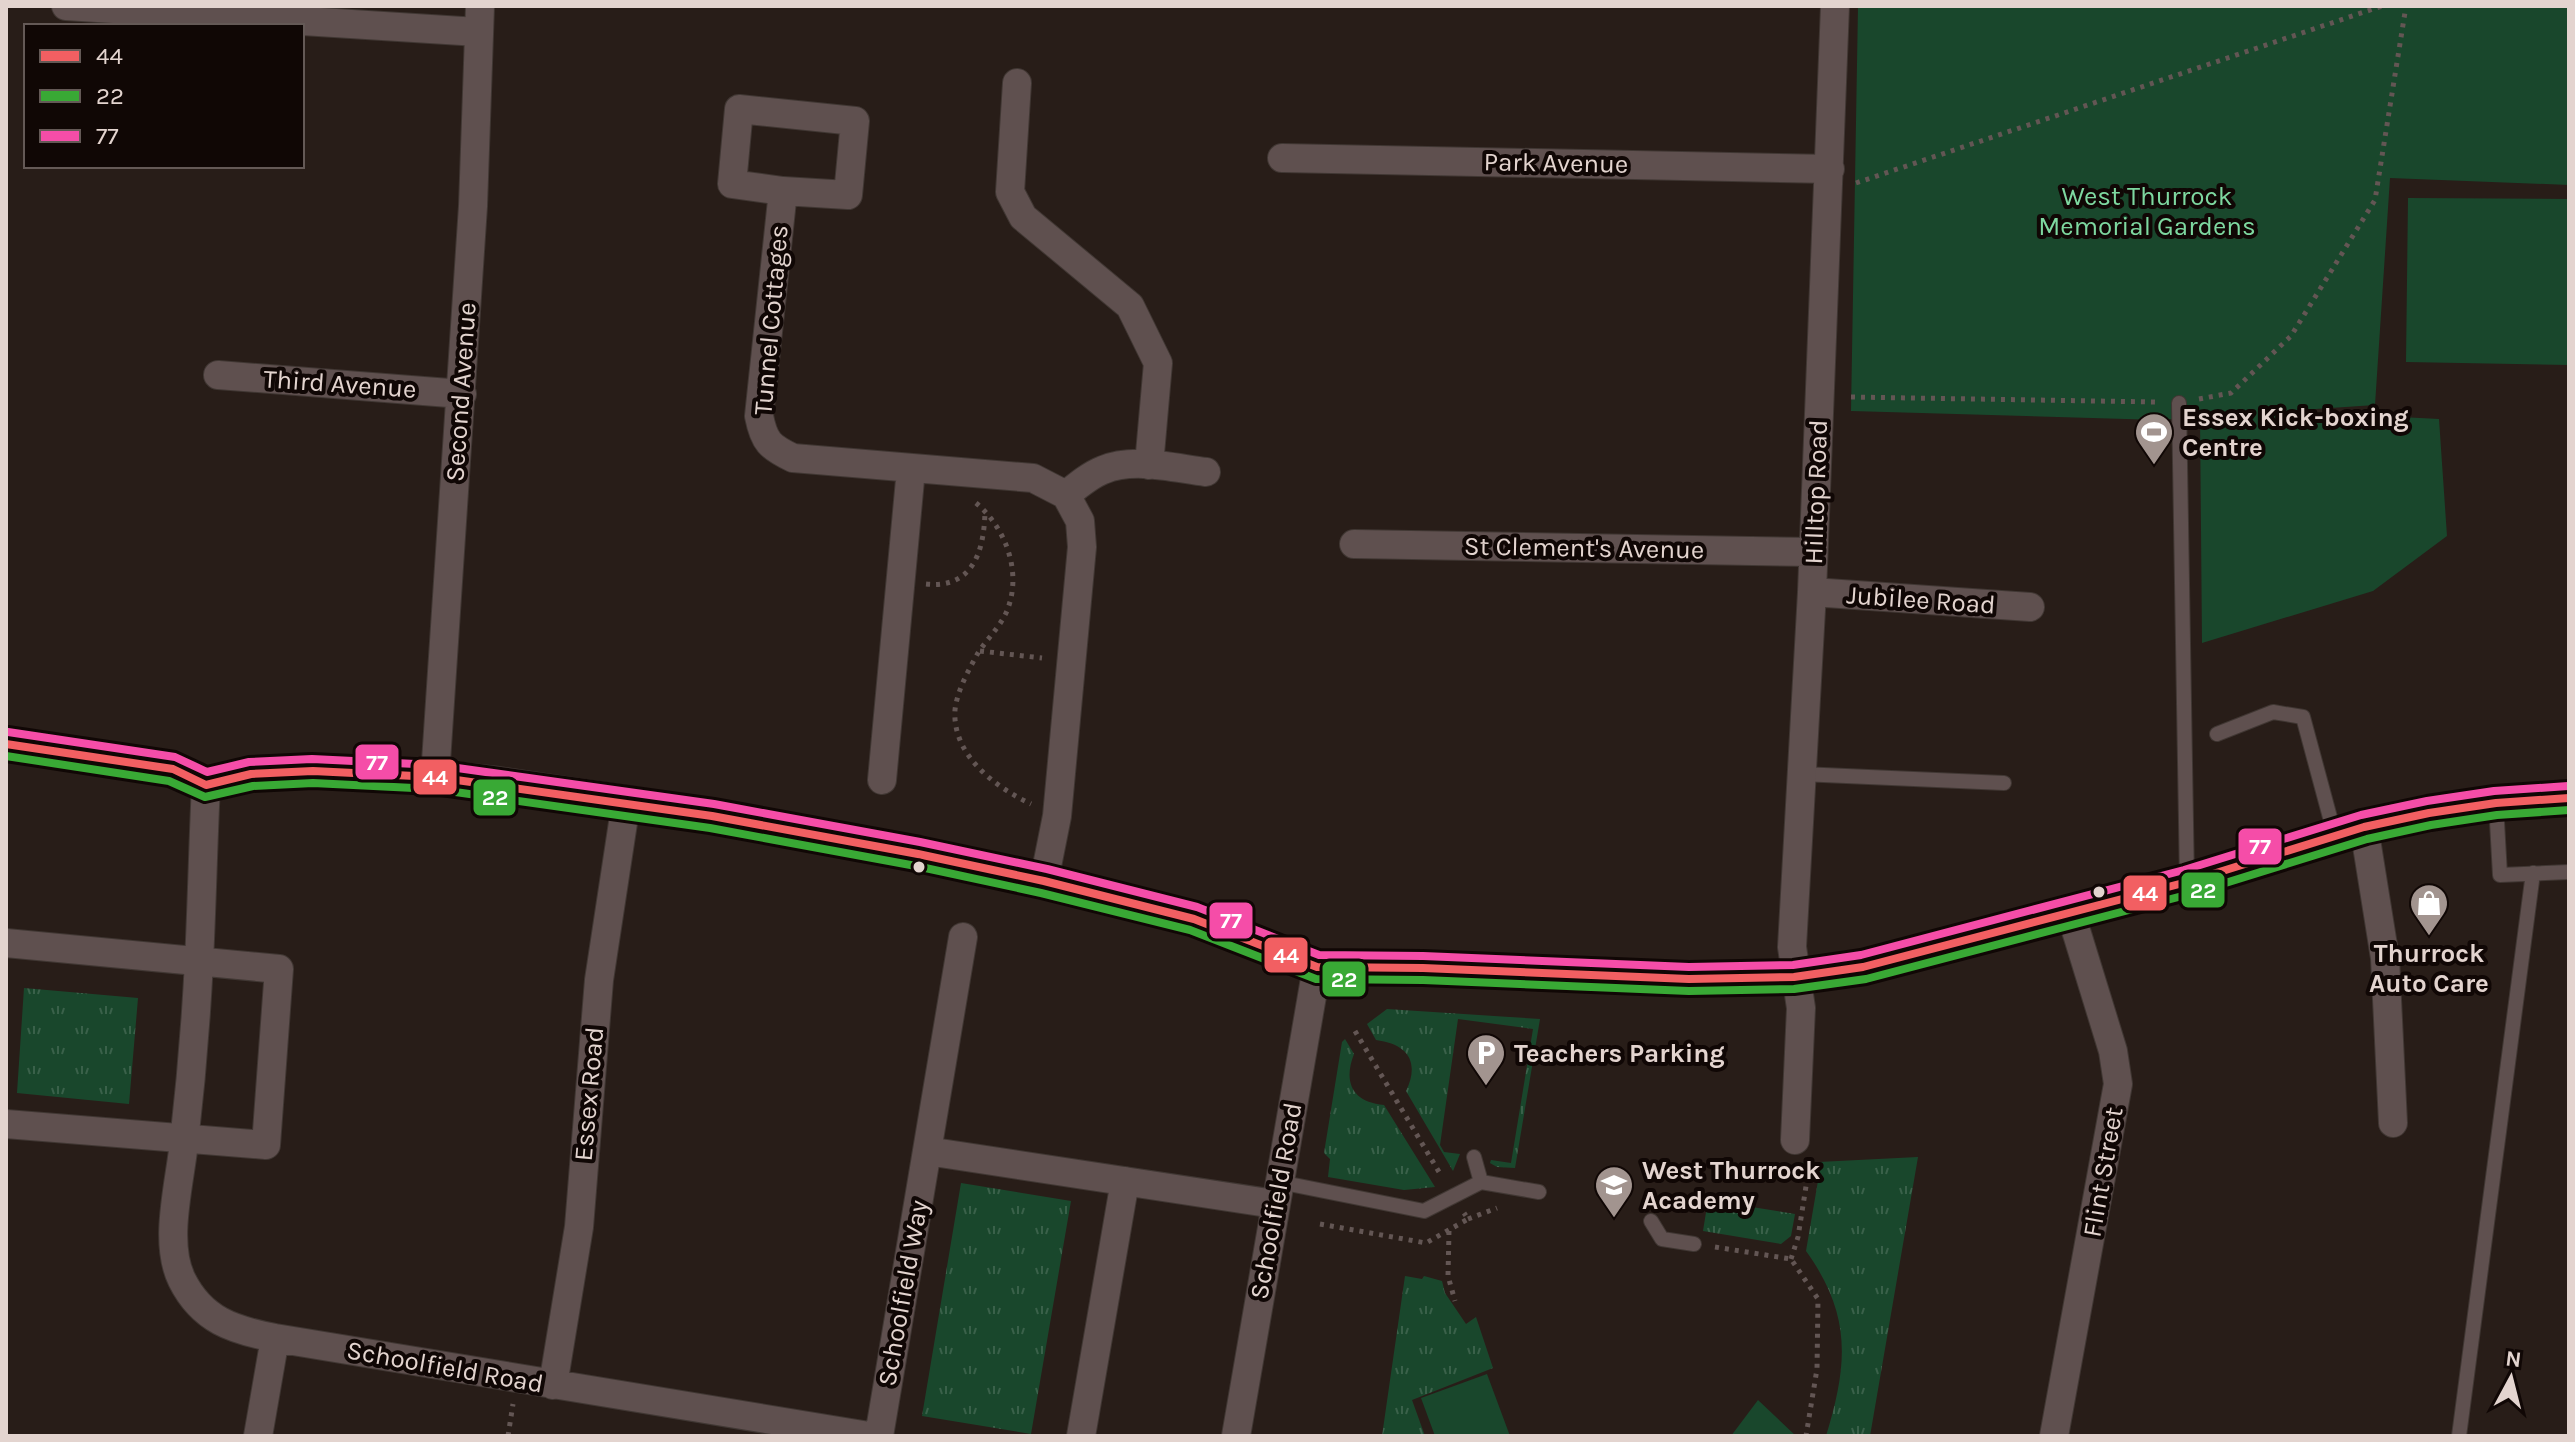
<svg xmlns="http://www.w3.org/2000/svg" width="2575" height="1442" font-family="Karla,sans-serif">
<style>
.grass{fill:url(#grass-tufts)}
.green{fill:#19472c}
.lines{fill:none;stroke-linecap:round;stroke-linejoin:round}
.service-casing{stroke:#403733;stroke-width:16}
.minor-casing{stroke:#403733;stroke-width:30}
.tertiary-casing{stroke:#403733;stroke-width:36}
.path{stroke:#635654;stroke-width:5;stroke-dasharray:4 6;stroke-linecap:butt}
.service{stroke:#5f504f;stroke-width:14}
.minor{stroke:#5f504f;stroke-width:28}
.tertiary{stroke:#5f504f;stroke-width:34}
.bus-1-casing{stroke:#100705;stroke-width:14}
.bus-2-casing{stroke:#100705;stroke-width:14}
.bus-3-casing{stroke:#100705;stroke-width:14}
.bus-1{stroke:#f25f62;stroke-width:8}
.bus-2{stroke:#39a935;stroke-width:8}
.bus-3{stroke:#f54da8;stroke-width:8}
.bus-dot{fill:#e3d4cf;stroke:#100705;stroke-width:3}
.labels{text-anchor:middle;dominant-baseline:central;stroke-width:8;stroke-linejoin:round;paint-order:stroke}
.street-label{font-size:26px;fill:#e3d4cf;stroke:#100705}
.park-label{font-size:26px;fill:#7ed8a0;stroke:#100705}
.poi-label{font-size:26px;font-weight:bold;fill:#e3d4cf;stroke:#100705;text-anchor:start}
.line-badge{stroke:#100705;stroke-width:3}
.badge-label{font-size:22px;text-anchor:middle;font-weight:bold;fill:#fff}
</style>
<defs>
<pattern id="grass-tufts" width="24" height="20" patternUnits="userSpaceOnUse" patternTransform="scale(2)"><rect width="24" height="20" fill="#19472c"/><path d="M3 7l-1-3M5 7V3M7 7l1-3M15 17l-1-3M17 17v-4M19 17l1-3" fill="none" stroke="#3a614a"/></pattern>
</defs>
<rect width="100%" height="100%" fill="#281d18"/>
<path class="grass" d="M24 988 138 998 129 1104 17 1093Z
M1387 1009 1540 1019 1515 1168 1497 1167 1490 1163 1491 1160 1511 1163 1533 1029 1458 1019 1440 1145 1444 1152 1460 1154 1453 1171 1406 1091C1420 1062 1408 1044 1376 1040L1367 1024Z
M1345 1039 1354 1054C1343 1082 1352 1102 1384 1105L1435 1187 1404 1190 1328 1177 1330 1159 1324 1153 1342 1042Z
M1918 1157 1870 1436H1826C1848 1364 1852 1315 1806 1251L1819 1175 1797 1171 1799 1163Z
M961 1183 1071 1201 1031 1434 922 1416Z
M1708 1200 1795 1214 1791 1236 1781 1244 1703 1231Z
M1405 1276 1422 1279 1424 1276 1442 1281 1445 1293 1466 1324 1476 1317 1493 1368 1412 1400 1425 1436H1382Z"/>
<path class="green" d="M1858 6H2569V185L2390 178 2375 405 2286 411 2439 419 2447 536 2373 591 2202 643 2200 417 2160 420 1851 411Z
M2408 198 2569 199V365L2406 362Z
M1487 1374 1510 1436H1435L1421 1398Z
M1758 1400 1796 1436H1731Z"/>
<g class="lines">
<defs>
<path id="service" d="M2179 403 2187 882
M2217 734 2273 712 2303 717 2335 836
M1801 774 2004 783
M2496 804 2500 875 2569 872
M1474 1157 1481 1182
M1279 1182 1424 1211 1481 1182 1539 1192
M1651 1221 1662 1239 1694 1244
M2459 1436 2533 873"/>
<path id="minor" d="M66 6 478 32
M1017 83 1010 192 1023 217 1130 306 1158 363 1149 465
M1282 158 1830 169
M783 191 848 195 855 121 739 109 732 184 783 191 759 416C764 442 770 447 793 458L1033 478 1066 495
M218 375 462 394
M1066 495C1077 486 1090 475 1103 470 1134 457 1174 468 1206 472
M1354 544 1813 552
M1812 592 2030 607
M435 777 473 206 480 6
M882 780 911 469
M206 785C203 844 202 902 199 961 196 1021 191 1082 184 1142 180 1183 163 1242 182 1280 202 1320 233 1330 275 1338L869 1436
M2364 827 2385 958 2393 1123
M1044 881 1057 816 1082 547 1080 521 1066 495
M6 943 279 969 266 1145 6 1124
M1795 1140 1801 1008 1792 947 1812 592 1835 6
M927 1151 1275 1204
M553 1385 579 1227 599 980 626 803
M258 1436 275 1338
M879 1436 963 937
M1081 1436 1125 1181
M1236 1436 1317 967
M2054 1436 2118 1084 2113 1051 2070 911"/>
<path id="tertiary" d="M6 744 173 769 206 785 251 774 313 771 435 777 498 784 712 816 918 854 1044 881 1194 919 1317 967 1423 968 1689 979 1794 977 1863 967 2187 882 2364 827 2429 813 2496 803 2569 798"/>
</defs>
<use href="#service" class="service-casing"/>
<use href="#minor" class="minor-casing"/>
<use href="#tertiary" class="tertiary-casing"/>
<path class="path" d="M1856 183 2382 6
M1851 397 2158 402
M2199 399 2231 393 2291 336 2375 200 2406 6
M976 503C1007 529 1023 575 1006 613 999 628 987 639 978 653 969 669 957 691 955 710 952 755 995 787 1031 804
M926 584C973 589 984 551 985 512
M980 651 1042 658
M1355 1031 1442 1177
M1468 1219 1497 1208
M1320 1224 1426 1243 1468 1219 1464 1213
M1449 1231 1448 1276 1455 1301
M1715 1247 1791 1259 1818 1299 1817 1369 1806 1436
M1791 1259 1798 1237 1807 1180
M508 1436 513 1404"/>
<use href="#service" class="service"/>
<use href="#minor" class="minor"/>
<use href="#tertiary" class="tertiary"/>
<defs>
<path id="bus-1" d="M6 744 173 769 206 785 251 774 313 771 435 777 712 816 918 854 1044 881 1194 919 1317 967 1423 968 1689 979 1794 977 1863 967 2187 882 2364 827 2429 813 2496 803 2569 798"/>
<path id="bus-2" d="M6 756 169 781 205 797 253 786 313 783 434 789 710 828 916 866 1041 893 1190 930 1316 979 1423 980 1689 991 1794 989 1866 979 2190 894 2367 839 2431 825 2497 815 2569 810"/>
<path id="bus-3" d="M8 732 175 757 207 772 249 762 312 759 436 765 714 804 920 842 1047 869 1197 907 1319 955 1423 956 1689 967 1793 965 1861 955 2184 870 2361 815 2427 801 2494 791 2568 786"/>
</defs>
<use href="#bus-1" class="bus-1-casing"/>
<use href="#bus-2" class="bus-2-casing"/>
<use href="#bus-3" class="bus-3-casing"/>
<use href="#bus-1" class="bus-1"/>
<use href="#bus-2" class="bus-2"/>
<use href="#bus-3" class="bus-3"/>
</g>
<defs>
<symbol id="stadium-pin" viewBox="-11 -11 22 30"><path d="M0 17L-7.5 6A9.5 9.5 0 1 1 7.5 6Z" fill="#a2948f" stroke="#100705"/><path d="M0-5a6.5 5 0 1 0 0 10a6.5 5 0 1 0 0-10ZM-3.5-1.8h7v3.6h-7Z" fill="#fff"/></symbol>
<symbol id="shop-pin" viewBox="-11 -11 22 30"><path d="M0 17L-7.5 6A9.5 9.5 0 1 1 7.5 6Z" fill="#a2948f" stroke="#100705"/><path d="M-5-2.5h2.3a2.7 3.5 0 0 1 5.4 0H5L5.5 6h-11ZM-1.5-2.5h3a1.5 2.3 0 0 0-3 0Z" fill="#fff"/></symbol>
<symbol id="parking-pin" viewBox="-11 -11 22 30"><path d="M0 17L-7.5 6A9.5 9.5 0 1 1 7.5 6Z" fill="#a2948f" stroke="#100705"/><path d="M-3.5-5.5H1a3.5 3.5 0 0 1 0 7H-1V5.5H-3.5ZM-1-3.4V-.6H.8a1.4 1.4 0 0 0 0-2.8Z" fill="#fff"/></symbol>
<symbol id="school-pin" viewBox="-11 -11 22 30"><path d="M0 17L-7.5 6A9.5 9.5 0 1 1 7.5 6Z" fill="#a2948f" stroke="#100705"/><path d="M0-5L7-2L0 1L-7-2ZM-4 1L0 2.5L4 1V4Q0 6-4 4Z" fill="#fff"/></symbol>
</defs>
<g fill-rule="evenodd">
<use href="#stadium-pin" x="2132" y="410" width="44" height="60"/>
<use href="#shop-pin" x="2407" y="881" width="44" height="60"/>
<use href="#parking-pin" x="1464" y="1031" width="44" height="60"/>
<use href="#school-pin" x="1592" y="1163" width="44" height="60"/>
</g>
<g class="bus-dot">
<circle cx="919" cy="867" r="7"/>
<circle cx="2099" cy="892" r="7"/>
</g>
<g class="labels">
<g class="street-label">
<text transform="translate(1556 163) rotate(1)">Park Avenue</text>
<text transform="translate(771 320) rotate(-85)">Tunnel Cottages</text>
<text transform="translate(340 384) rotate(4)">Third Avenue</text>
<text transform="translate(461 392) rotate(-86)">Second Avenue</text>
<text transform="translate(1816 492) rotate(-88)">Hilltop Road</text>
<text transform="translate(1584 548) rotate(1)">St Clement's Avenue</text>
<text transform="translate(1921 600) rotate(4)">Jubilee Road</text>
<text transform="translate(589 1094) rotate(-85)">Essex Road</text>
<text transform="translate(2103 1172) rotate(-80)">Flint Street</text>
<text transform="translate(1276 1201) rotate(-80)">Schoolfield Road</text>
<text transform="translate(903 1293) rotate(-80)">Schoolfield Way</text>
<text transform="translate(445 1367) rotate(10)">Schoolfield Road</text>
</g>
<g class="park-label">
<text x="2147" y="196">West Thurrock<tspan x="2147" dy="30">Memorial Gardens</tspan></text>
</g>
<g class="poi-label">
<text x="2182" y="417">Essex Kick-boxing<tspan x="2182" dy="30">Centre</tspan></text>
<text x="2429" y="953" text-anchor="middle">Thurrock<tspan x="2429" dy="30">Auto Care</tspan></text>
<text x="1514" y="1053">Teachers Parking</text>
<text x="1642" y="1170">West Thurrock<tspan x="1642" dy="30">Academy</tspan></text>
</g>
</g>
<g class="line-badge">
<rect x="354" y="743" width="46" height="38" rx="8" fill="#f54da8"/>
<rect x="412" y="758" width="46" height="38" rx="8" fill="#f25f62"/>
<rect x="472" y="778" width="45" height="39" rx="8" fill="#39a935"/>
<rect x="2237" y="827" width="46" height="39" rx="8" fill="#f54da8"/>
<rect x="2180" y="871" width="46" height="38" rx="8" fill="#39a935"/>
<rect x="2122" y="874" width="46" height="38" rx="8" fill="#f25f62"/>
<rect x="1208" y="901" width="46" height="39" rx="8" fill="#f54da8"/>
<rect x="1263" y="936" width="46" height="38" rx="8" fill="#f25f62"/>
<rect x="1321" y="960" width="46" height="38" rx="8" fill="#39a935"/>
</g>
<g class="badge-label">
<text x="377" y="770">77</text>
<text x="435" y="785">44</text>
<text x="495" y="805">22</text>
<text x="2260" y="854">77</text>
<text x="2203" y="898">22</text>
<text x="2145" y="901">44</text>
<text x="1231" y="928">77</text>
<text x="1286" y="963">44</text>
<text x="1344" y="987">22</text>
</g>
<rect width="2575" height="1442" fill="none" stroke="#e3d4cf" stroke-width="16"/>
<rect x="24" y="24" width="280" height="144" fill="#100705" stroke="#645956" stroke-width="2"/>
<rect x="40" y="50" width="40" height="12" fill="#f25f62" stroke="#645956" stroke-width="2"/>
<text x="96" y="64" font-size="24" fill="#e3d4cf">44</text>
<rect x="40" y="90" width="40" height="12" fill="#39a935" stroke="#645956" stroke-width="2"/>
<text x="96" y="104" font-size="24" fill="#e3d4cf">22</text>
<rect x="40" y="130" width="40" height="12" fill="#f54da8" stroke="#645956" stroke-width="2"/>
<text x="96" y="144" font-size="24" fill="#e3d4cf">77</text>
<g transform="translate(2511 1378) rotate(7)" stroke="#100705" stroke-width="6" paint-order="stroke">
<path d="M0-6L14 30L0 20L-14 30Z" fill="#e3d4cf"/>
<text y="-12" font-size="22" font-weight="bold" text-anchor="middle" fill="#e3d4cf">N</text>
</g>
</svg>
